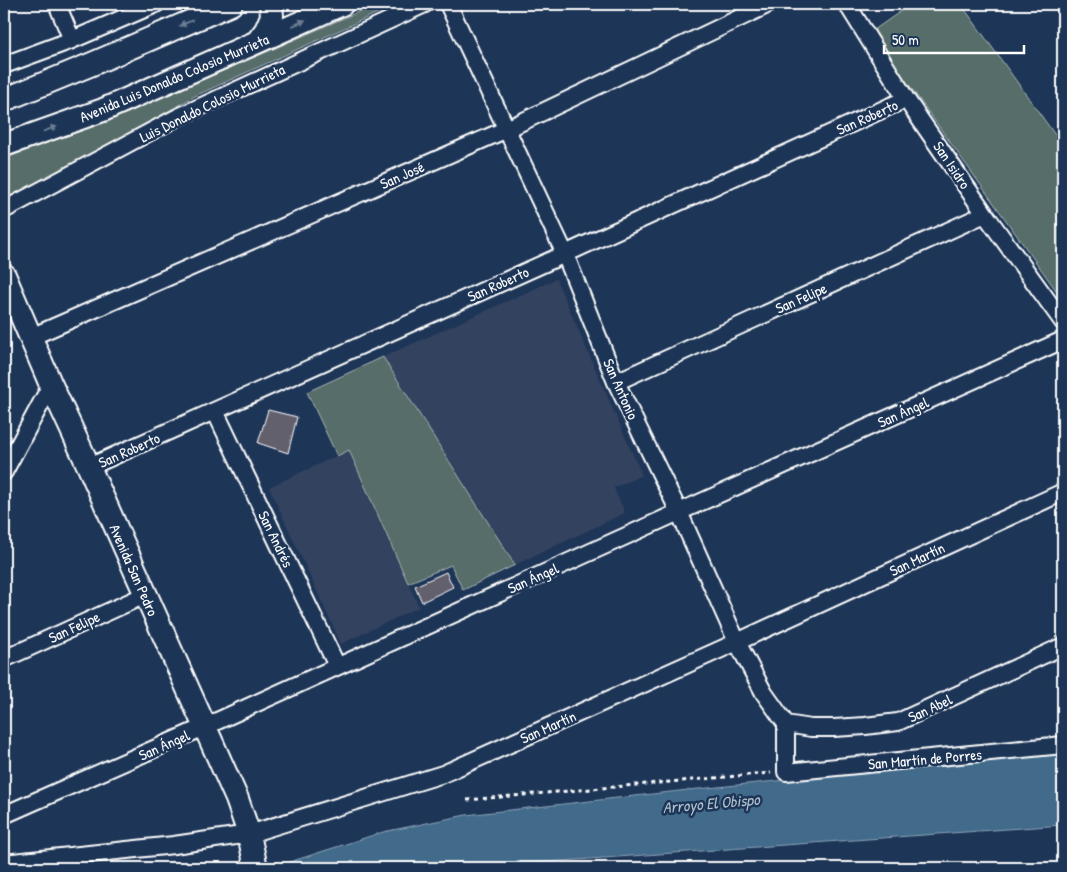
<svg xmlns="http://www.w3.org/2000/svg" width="1067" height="872" font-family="'Patrick Hand',sans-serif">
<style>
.built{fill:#32425e}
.green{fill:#566d6a;stroke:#aab6b4}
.water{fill:#426a8a;stroke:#8ea6b9}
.building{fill:#63606e;stroke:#fff}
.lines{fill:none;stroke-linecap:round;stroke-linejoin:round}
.minor-casing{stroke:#fff;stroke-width:20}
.secondary-casing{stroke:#fff;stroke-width:26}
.path{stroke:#fff;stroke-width:3;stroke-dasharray:4 4;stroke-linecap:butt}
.minor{stroke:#1d3557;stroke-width:16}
.secondary{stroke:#1d3557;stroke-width:22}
.oneway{fill:#6c7c92}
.labels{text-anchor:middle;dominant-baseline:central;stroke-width:5;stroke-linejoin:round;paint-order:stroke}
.street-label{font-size:15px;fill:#fff;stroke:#1d3557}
.water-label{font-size:16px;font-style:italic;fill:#b3c3d0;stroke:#1d3557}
</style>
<rect width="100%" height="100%" fill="#1d3557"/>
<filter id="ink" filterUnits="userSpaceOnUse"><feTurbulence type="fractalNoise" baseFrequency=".02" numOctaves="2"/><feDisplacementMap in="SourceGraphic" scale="10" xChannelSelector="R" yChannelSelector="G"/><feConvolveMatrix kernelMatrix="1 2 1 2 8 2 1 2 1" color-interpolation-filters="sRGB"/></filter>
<g filter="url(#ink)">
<path class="built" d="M556 279 642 475 614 488 625 513 515 565 383 357Z
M349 450 419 607 341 644 269 487Z"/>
<path class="green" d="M376 4H397L195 96 102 149 4 203V159L119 116 182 89Z
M911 4H961L1063 146V300L889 57 874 30Z
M383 357 515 565 463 590 451 565 408 583 349 450 337 456 307 392Z"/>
<path class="water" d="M1063 752V825L534 863 513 868H271L383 832 466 815 688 790Z"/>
<path class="building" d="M268 410 297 417 288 453 258 443Z
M446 572 453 587 422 602 415 586Z"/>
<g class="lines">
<defs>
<path id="minor" d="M57 4 72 40
M448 4 565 254 616 382 679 512 737 642 764 693 786 724V772L1063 745
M847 4 906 99 985 214 1063 322
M4 65 72 40 156 4
M4 210 178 117 425 4
M31 337 507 129 769 4
M616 382 985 214
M215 411 337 666
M89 467 565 254 906 99
M4 472 51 385
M4 659 145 595
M786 724 811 728H834L865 726 898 722 1063 646
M4 815 204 727 679 512 1063 340
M4 863 174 845 249 834 443 774 737 642 1063 492"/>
<path id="secondary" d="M257 42 266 30 272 16 271 4
M4 100 92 64 231 4
M4 145 103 110 257 42 342 4
M4 275 51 385 89 467 237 799 249 834 256 868"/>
</defs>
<use href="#minor" class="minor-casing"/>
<use href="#secondary" class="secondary-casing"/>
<path class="path" d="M467 800 771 773"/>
<use href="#minor" class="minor"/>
<use href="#secondary" class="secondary"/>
</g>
<defs><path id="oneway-solid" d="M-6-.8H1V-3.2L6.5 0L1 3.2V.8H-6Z" transform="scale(1.25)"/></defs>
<g class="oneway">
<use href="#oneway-solid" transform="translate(186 23) rotate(157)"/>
<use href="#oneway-solid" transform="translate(299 23) rotate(-25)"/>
<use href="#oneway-solid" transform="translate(50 129) rotate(-20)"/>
</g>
</g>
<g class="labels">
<g class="street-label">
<text transform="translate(174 78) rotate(-23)">Avenida Luis Donaldo Colosio Murrieta</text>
<text transform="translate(212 103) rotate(-26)">Luis Donaldo Colosio Murrieta</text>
<text transform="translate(867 117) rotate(-24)">San Roberto</text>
<text transform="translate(952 165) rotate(56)">San Isidro</text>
<text transform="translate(402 175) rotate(-24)">San José</text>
<text transform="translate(498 284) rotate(-24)">San Roberto</text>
<text transform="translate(801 298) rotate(-24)">San Felipe</text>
<text transform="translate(621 389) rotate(66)">San Antonio</text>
<text transform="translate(903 412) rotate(-24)">San Ángel</text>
<text transform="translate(129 450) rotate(-24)">San Roberto</text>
<text transform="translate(276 539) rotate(64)">San Andrés</text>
<text transform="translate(917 559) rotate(-25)">San Martín</text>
<text transform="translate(134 570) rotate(66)">Avenida San Pedro</text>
<text transform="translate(533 578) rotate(-24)">San Ángel</text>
<text transform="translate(74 627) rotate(-25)">San Felipe</text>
<text transform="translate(930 708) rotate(-25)">San Abel</text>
<text transform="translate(548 727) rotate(-24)">San Martín</text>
<text transform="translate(164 745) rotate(-24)">San Ángel</text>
<text transform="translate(925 759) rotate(-5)">San Martín de Porres</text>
</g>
<g class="water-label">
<text transform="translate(711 803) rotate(-5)">Arroyo El Obispo</text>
</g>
</g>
<rect width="1067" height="872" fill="none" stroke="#1d3557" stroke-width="20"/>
<rect x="10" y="10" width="1047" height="852" fill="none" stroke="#fff" stroke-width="2" filter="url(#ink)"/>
<path d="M884 45v8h140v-8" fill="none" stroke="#ffffff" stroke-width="2.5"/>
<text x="892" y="45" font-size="15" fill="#ffffff" stroke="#1d3557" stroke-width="4" paint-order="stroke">50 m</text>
</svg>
